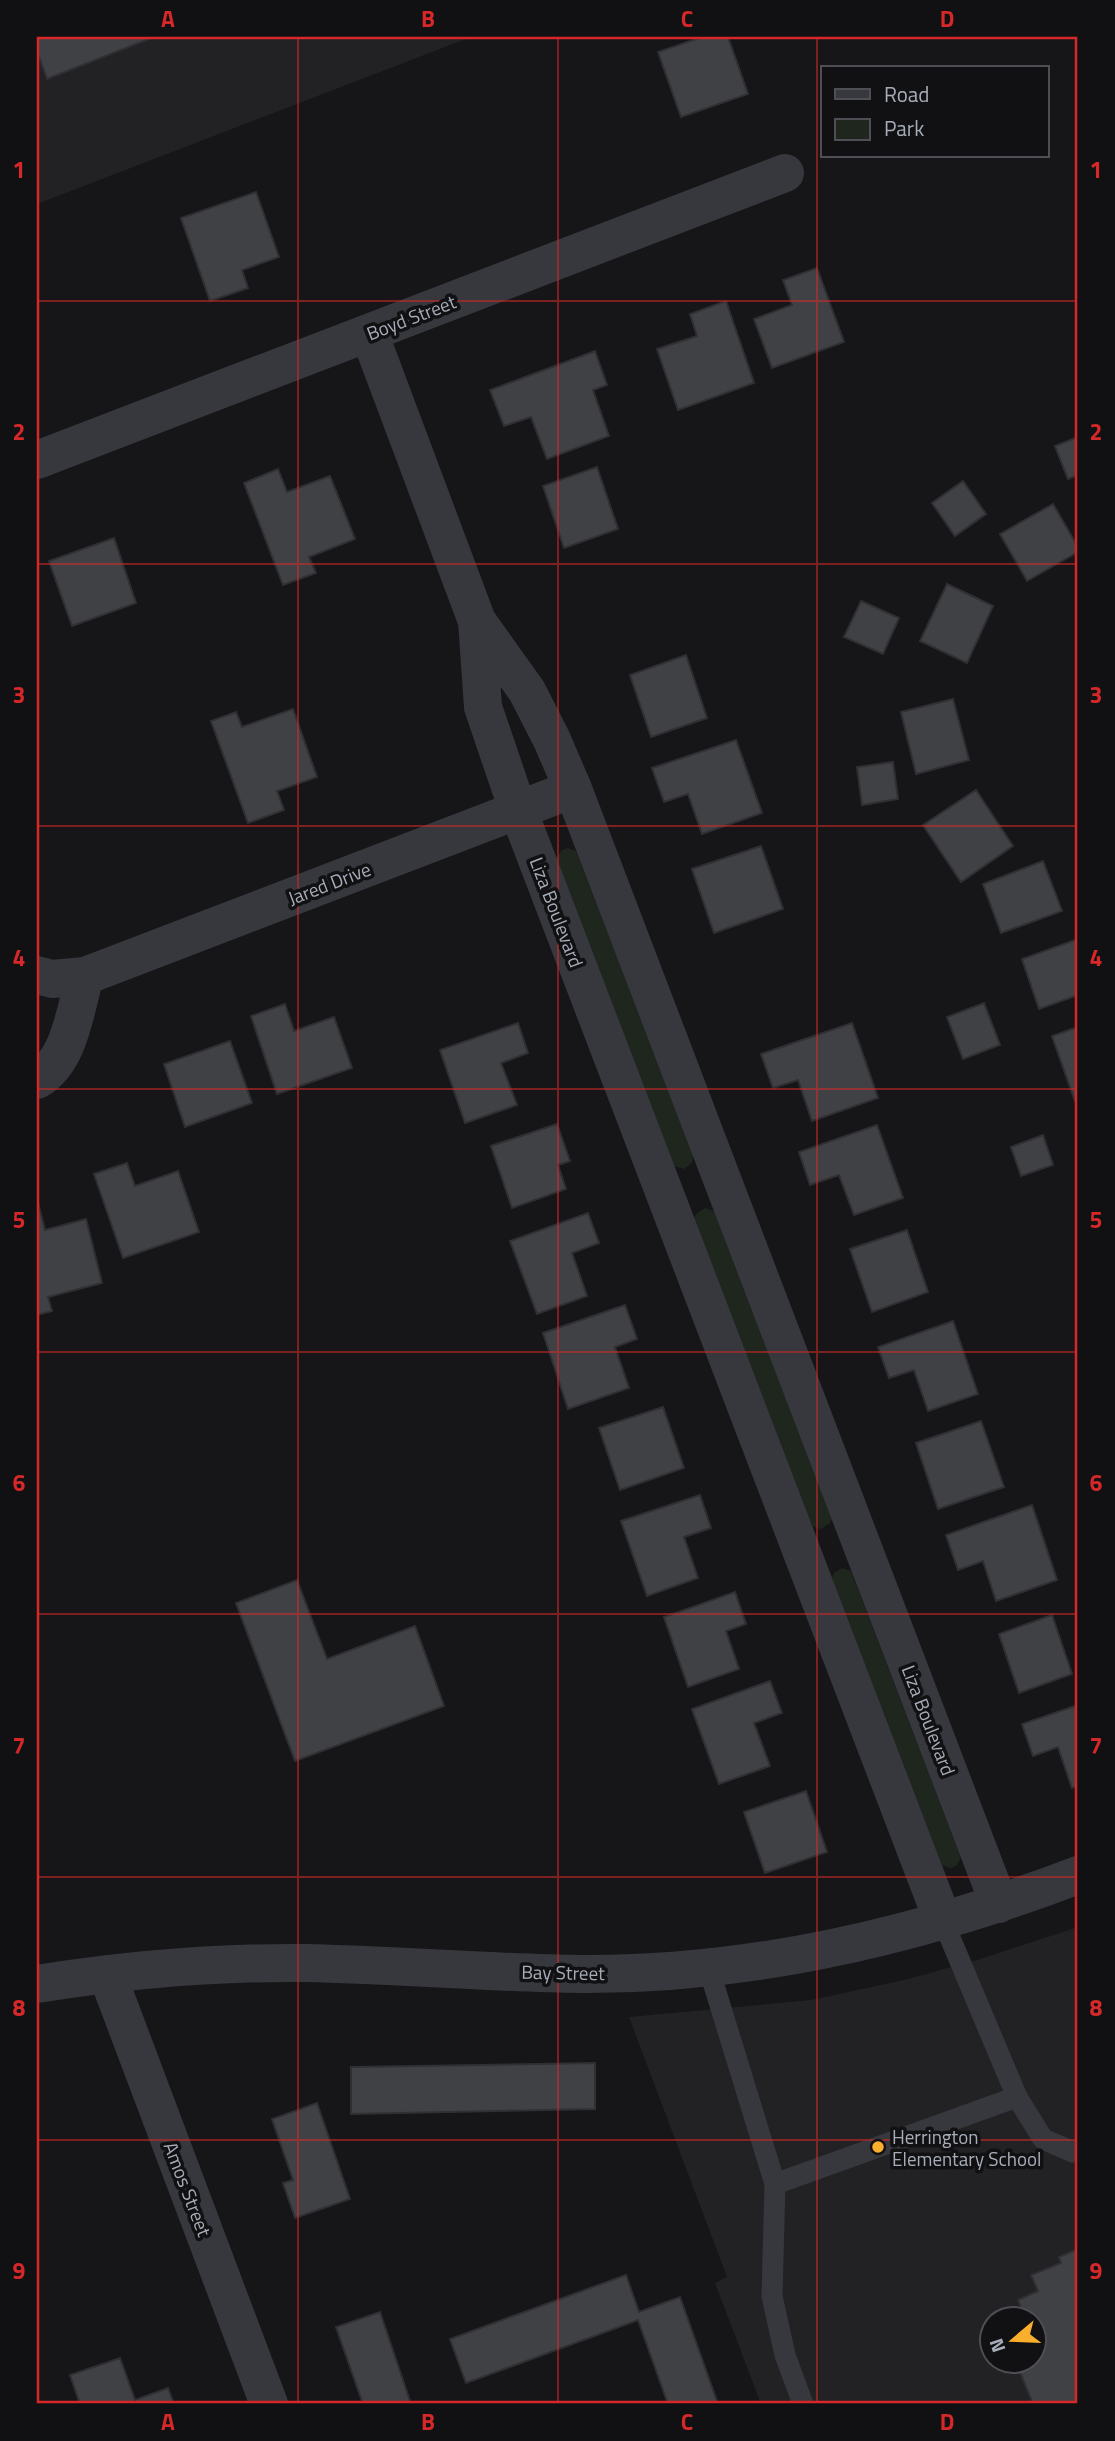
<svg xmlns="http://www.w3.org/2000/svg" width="1115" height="2441" font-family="'Titillium Web',sans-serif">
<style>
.built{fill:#222225;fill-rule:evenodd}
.green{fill:#1e261e}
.building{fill:#404145;stroke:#303034;stroke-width:2}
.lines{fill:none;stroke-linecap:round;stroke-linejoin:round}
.lane{stroke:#37383d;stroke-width:21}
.street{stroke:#37383d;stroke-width:38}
.grid{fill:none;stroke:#d62828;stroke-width:2;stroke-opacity:0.55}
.poi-dot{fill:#f9ae2d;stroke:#111113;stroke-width:2.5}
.labels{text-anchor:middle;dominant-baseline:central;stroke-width:7;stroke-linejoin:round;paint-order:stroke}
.street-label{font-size:19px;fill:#a7adb8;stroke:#111113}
.poi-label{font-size:19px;fill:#a7adb8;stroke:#111113;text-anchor:start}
.neatline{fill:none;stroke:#d62828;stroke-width:2.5}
.grid-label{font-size:23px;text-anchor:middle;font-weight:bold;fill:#d62828}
</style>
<rect width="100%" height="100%" fill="#161618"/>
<path class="built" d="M37 37H471L37 204Z
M1078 1927V2404H761L715 2283 727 2277 629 2017 811 2000 904 1980 974 1961ZM992 2318H1034V2360H992Z"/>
<path class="green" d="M567 848 576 851 693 1153 692 1163 684 1169 674 1166 556 858 562 850Z
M705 1208 714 1211 832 1519 830 1523 821 1529 812 1526 694 1219 696 1214Z
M842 1568 851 1571 961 1858 956 1866 951 1868 942 1865 832 1578 834 1573Z"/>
<path class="building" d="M37 37H154L47 79 37 51Z
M702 37H728L748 94 681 117 658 52Z
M256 192 279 257 242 270 248 288 210 301 181 218Z
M817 268 844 342 772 368 754 319 792 305 783 280Z
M726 301 754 383 678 410 657 349 697 336 690 314Z
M595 351 607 385 593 390 609 436 547 459 531 417 504 426 490 390Z
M1078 437V475L1068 479 1055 446Z
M597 467 618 529 564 548 543 486Z
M278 469 287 492 330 476 355 539 309 557 316 573 283 585 244 483Z
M963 481 986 514 955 536 932 503Z
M1053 504 1078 547V552L1027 581 1000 534Z
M114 538 136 603 72 626 49 561Z
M947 584 993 606 967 663 920 641Z
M861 601 899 618 883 654 844 637Z
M686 655 707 718 651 737 630 675Z
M953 699 969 760 916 774 901 712Z
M293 709 317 777 277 791 284 810 248 823 211 721 236 712 242 727Z
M736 740 762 813 702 834 688 794 664 802 652 768Z
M893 762 898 799 862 805 857 767Z
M976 790 1013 846 961 882 923 825Z
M761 846 783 909 714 933 692 869Z
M1043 861 1062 911 1001 933 983 884Z
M1078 939V995L1039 1009 1022 959Z
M984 1003 1000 1045 963 1059 947 1017Z
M285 1004 294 1031 334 1017 352 1068 277 1094 251 1016Z
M518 1023 528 1053 501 1063 517 1105 465 1123 440 1050Z
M852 1023 878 1098 812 1121 798 1080 773 1088 761 1054Z
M1078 1027V1103L1076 1104 1052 1036Z
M230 1041 252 1103 185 1127 164 1064Z
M557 1124 570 1161 558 1165 566 1189 512 1208 491 1146Z
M877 1125 903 1198 854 1215 839 1175 810 1185 799 1152Z
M1043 1135 1053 1165 1021 1176 1011 1147Z
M127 1163 135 1186 178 1171 199 1232 123 1258 94 1174Z
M37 1199 45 1230 86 1219 102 1283 48 1297 52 1311 37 1315Z
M588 1213 599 1243 572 1253 587 1296 537 1314 510 1241Z
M907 1230 928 1292 872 1312 850 1249Z
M625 1305 637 1339 615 1347 629 1388 568 1409 543 1333Z
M953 1321 978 1394 928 1411 914 1370 889 1378 878 1347Z
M663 1407 684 1468 620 1490 599 1428Z
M981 1421 1004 1487 938 1509 916 1443Z
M700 1495 711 1528 684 1537 698 1578 647 1596 621 1521Z
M1032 1505 1057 1580 996 1601 983 1561 958 1570 946 1535Z
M297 1580 327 1659 415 1626 444 1706 295 1761 236 1603Z
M735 1592 746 1624 726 1631 739 1669 688 1687 664 1617Z
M1052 1615 1072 1674 1019 1693 999 1634Z
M770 1681 782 1713 754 1723 770 1766 719 1784 692 1709Z
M1078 1705V1786L1072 1788 1058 1747 1033 1756 1022 1724Z
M806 1791 827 1852 765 1873 744 1812Z
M595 2063V2109L351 2114V2067Z
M317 2103 350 2199 295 2218 283 2183 293 2180 272 2119Z
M1078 2249V2404H1033L1015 2360H1034V2318H1025L1018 2300 1038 2291 1031 2275 1061 2263 1059 2257Z
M626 2275 639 2312 680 2297 718 2404H668L638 2320 466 2383 450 2339Z
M380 2312 411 2404H363L336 2327Z
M120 2358 135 2400 168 2388 174 2404H80L70 2375Z"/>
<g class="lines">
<path class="lane" d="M943 1921 1017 2097 1043 2139 1073 2152 1078 2151
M708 1966 775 2184 1017 2097
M775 2184 772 2296 785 2355 803 2404"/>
<path class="street" d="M369 333 477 621 527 691 552 740 573 789 999 1904
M37 460 785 173
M477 621 483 707 518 810 943 1921
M37 975 52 979 85 976 573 789
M37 1080C70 1061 75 1010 85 976
M107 1974 269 2404
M37 1984C126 1970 216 1962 306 1963 398 1965 490 1973 582 1974 751 1975 921 1935 1078 1875"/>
</g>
<path class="grid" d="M298 37V2404M558 37V2404M817 37V2404M37 301H1078M37 564H1078M37 826H1078M37 1089H1078M37 1352H1078M37 1614H1078M37 1877H1078M37 2140H1078"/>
<circle class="poi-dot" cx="878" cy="2147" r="7"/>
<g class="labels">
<g class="street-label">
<text transform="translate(411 317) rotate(-21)">Boyd Street</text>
<text transform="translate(329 883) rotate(-21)">Jared Drive</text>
<text transform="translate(557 912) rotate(69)">Liza Boulevard</text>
<text transform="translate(929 1720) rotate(69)">Liza Boulevard</text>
<text transform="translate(563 1972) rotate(1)">Bay Street</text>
<text transform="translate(188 2189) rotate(69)">Amos Street</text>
</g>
<g class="poi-label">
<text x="892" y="2136">Herrington<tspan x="892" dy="22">Elementary School</tspan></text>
</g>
</g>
<rect width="1115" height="2441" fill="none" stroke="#111113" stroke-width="77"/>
<rect x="821" y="66" width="228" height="91" fill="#111113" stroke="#4d4f55" stroke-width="2"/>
<rect x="835" y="89" width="35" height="10" fill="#37383d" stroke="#4d4f55" stroke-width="2"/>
<text x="884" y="102" font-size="21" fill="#a7adb8">Road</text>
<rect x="835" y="119" width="35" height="21" fill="#1e261e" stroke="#4d4f55" stroke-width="2"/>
<text x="884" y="136" font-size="21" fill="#a7adb8">Park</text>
<g transform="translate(1013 2340) rotate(251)"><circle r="33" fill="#111113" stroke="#4d4f55" stroke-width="2"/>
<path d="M0-5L12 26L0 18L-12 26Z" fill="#f9ae2d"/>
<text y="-10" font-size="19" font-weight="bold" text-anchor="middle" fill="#a7adb8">N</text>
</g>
<rect x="38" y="38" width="1038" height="2364" class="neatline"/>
<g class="grid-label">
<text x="168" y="27">A</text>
<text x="428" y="27">B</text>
<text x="687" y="27">C</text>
<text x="947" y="27">D</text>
<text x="19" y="178">1</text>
<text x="1096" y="178">1</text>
<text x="19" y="440">2</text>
<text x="1096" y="440">2</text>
<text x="19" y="703">3</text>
<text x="1096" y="703">3</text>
<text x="19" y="966">4</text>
<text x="1096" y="966">4</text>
<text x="19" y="1228">5</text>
<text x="1096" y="1228">5</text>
<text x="19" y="1491">6</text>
<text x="1096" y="1491">6</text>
<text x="19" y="1754">7</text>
<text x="1096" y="1754">7</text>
<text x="19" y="2016">8</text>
<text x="1096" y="2016">8</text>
<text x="19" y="2279">9</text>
<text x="1096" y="2279">9</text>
<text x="168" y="2430">A</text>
<text x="428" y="2430">B</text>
<text x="687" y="2430">C</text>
<text x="947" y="2430">D</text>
</g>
</svg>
